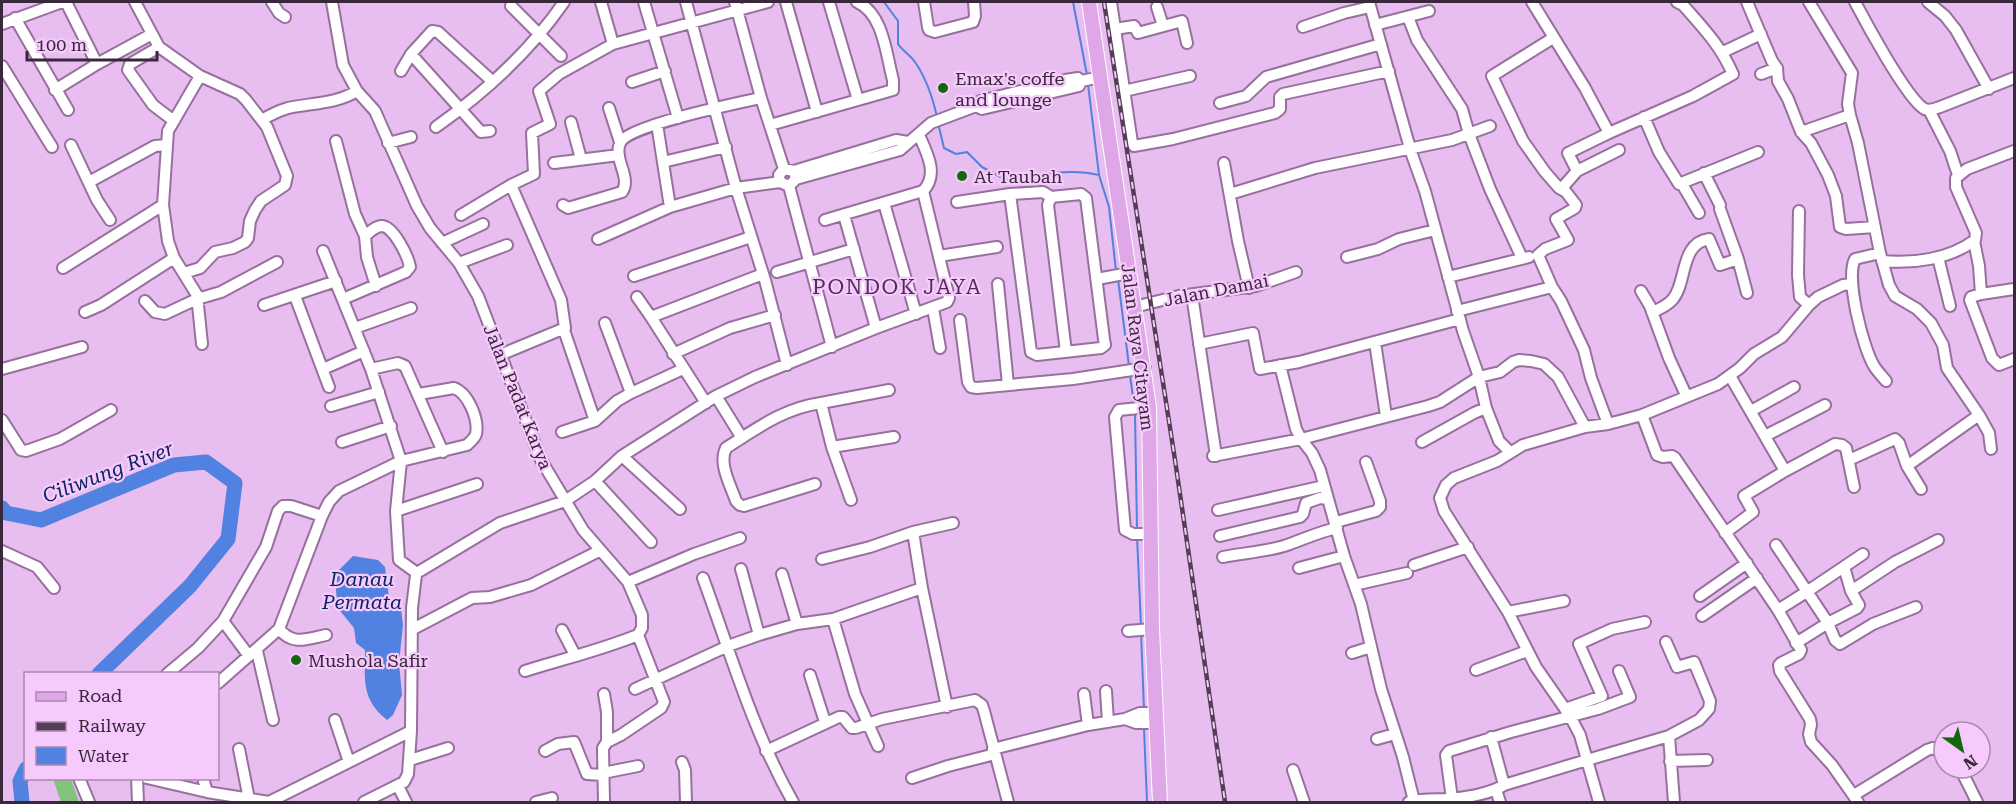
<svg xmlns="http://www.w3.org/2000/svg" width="2016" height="804" font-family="'Roboto Serif',serif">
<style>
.green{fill:#83c37c}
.water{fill:#5182e1}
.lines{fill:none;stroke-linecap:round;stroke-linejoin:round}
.stream{stroke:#5182e1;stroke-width:2}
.river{stroke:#5182e1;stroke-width:15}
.minor-casing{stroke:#98709e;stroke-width:14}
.major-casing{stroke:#fff;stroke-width:16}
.minor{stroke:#fff;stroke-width:10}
.major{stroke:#dfa7e7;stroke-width:14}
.rail-casing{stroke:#533e55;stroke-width:4.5}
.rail{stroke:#f6cafc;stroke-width:2;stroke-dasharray:7;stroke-linecap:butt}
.poi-dot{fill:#13680d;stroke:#f6cafc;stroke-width:2}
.labels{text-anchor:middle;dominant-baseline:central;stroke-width:4.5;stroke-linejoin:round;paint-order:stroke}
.poi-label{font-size:18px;fill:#39283b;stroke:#f6cafc;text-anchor:start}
.street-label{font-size:18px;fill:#39283b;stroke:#f6cafc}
.water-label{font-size:20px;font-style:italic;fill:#08245f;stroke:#f6cafc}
.quarter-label{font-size:21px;letter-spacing:1.5px;fill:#502c55;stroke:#f6cafc}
</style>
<rect width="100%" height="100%" fill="#e8bdef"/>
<path class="green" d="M53 779H71L79 802H61Z"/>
<path class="water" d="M353 556 378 560 385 567 389 598 401 609 403 625 399 663 402 695 393 715 387 720C361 699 365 680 365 650L356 643 354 628 337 607 336 588 338 571Z"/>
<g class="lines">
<path class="stream" d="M884 2 898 21V44C903 51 910 55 915 62 926 78 933 99 937 117
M1073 2 1087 75
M1088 84 1099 175 1109 207 1116 271
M938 123 944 148 956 154 967 152 982 167 1010 182C1039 174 1070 168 1099 175
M1118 279 1129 366
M1130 375 1134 405
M1135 413 1137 530
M1137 536 1141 626
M1141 632 1144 710
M1144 728 1147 802"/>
<path class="river" d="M2 508 6 513 41 520 174 465 206 462 235 483 228 539 190 586 99 674
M22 802 20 781 26 769"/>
<defs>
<path id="minor" d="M66 2 97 64
M135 2 159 47 200 76 240 94 246 100 267 127 287 176 285 185 261 201 255 210 250 221 248 238 245 242 233 248 215 252 200 268 184 273
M272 2 279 13 285 17
M332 2 343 65 357 91 375 111 417 206 430 228 459 263 478 296 541 460 583 530 628 582 642 615V628L638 635 664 702 661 708 621 735 607 742 603 748 604 802
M601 2 613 44
M644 2 678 118
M686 2 736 188 765 280 787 365
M735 2 761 98 784 169
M786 2 817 112
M829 2 858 100
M924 2 928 27 929 30 935 32 973 22 975 16 974 2
M1111 2 1132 143 1134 146 1173 139 1275 113 1280 109V97L1283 94 1389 71
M1369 2 1411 152 1425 191 1463 331 1479 377 1486 408 1499 441 1510 452
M1532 2 1585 88 1609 133 1693 96 1733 74C1720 45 1704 29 1683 5L1677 2
M1747 2 1772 61 1777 68
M1809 2 1852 73 1848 104 1850 115 1858 143 1880 253 1889 285 1895 296 1917 309 1931 323 1943 345 1947 368 1979 415 1907 466 1921 489
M1855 2C1866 23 1905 95 1923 108 1928 112 1934 109 1940 107L2014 78
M1928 2 1945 16 1956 30 1989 89
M511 6 561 56
M1157 7 1163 26
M1408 17 1417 40 1462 109 1469 134 1490 189 1522 258
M15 18 68 110
M2 24 62 2
M1375 25 1429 11
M1303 27 1344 13 1370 7
M1115 29 1134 26 1138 33 1182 21 1187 43
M1553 38 1492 76 1523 141 1545 172 1559 188 1566 192 1576 205 1575 208 1556 219 1568 240 1545 249 1538 255 1552 287 1561 301 1584 350 1591 378 1608 424
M159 47 130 64 128 70 153 105 174 121
M1723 52 1761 34
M2 66 52 147
M401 71 411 54
M1761 74 1777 68 1778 81 1788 99 1801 132 1811 143 1828 175 1836 196 1840 227 1846 229 1875 227
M200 76 168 131 163 205 168 241 174 258 197 295 202 344
M632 82 665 71
M55 90 97 64 152 34
M1124 91 1190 76
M1220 103 1246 96 1266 77 1381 44
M976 106 982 109 1079 86 1081 81
M609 108 620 142
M1929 110 1950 151 1958 175
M1644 117 1659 152 1679 184 1758 152
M262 120C270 115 278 111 288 108 311 103 336 104 357 91
M571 122 581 159
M657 124 670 207
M770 125 893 90V80C886 55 884 14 857 2
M436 127C484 93 531 50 564 2
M490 131 481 132 411 54 432 31 438 32 492 81
M1801 132 1850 115
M336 141 355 214 365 236 367 257 376 286
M388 143 411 137
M71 145 97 200 110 220
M663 162 726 147
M554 163 619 155
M1224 163 1238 241 1249 288
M794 171 896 140 908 142
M1577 171 1568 153 1609 133
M1704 173 1720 205
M796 179 794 171 784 169 779 175 780 182 789 186 796 179 900 150 931 123 976 106 980 101 1065 80 1078 78 1081 81 1101 77
M89 182 155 146 167 145
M1682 184 1699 213
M789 186 832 347
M1562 188 1577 171 1619 150
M1230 194 1315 168 1452 140 1490 126
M1051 197 1048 205 1066 352
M957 202 1010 194 1031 352 1037 355 1101 348 1105 345 1104 339 1086 198 1081 194 1051 197 1043 192 1010 194
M884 203 916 314
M563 205 568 208 622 192C632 178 613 159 620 143 627 126 738 103 761 98
M1720 209 1738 259 1747 293
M1799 211 1798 275 1800 297 1809 305
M461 215 511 185 534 174 532 133 550 124 539 91 559 74 613 44 768 2
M844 215 876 328
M825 220 923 191C939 175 927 153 919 135
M598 239 670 207 736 188 780 182
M1974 241 1979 266 1981 294 2014 289
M442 243 483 224
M323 251 371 369 401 461 396 511 399 560 414 571
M1880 253 1855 259C1845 278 1863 348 1874 366 1877 371 1882 376 1886 381
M939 256 997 247
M1347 257 1378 249 1399 239 1435 230
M1938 257 1950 306
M1882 261C1913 264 1950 259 1975 240L1976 233 1956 187V178L1967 169 2014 151
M459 263 507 245
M63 268 163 205
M777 272 854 249
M634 276 751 237
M1448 277 1529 257
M1097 279 1129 273
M998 284 1008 385
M1641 291 1650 306 1669 358 1686 395
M1981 294 1971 297 1970 300 1992 358 1999 365 2014 359
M1192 295 1216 456
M295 296 329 387
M637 297 651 317
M343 299 406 272 410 267C408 256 393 225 381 226 374 227 370 232 365 236
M145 301 155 312 165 314 197 299 221 292 277 262
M264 305 336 281
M1134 307 1179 296 1256 286 1296 272
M933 308 940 348
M1457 311 1552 287
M85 312 101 305 174 258
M1652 312C1660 309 1668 305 1673 299 1687 282 1680 243 1709 239L1720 265 1738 259
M960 320 968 382 971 387 977 388 1073 379 1145 368
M605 323 631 393
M355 328 411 308
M565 333 595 421
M1375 342 1386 416
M1199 344 1253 333 1260 369 1299 362 1460 319
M673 354 730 328 775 315
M500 355 565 328 561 300 511 185
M1280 365 1296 429 1301 439 1312 453 1320 470 1344 556 1361 604 1381 689 1403 757 1414 801
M2 369 82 347
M323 369 364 351
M371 369 398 363 405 366 443 452
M716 396 742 438
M706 403 651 317 763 274
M821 403 889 390
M331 406 379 392
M1149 407 1119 410 1115 417 1125 530 1133 534H1151
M1751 411 1794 387
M1642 415 1657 455 1663 457 1672 456 1675 458 1778 610 1808 591 1863 554
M1979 415 1989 433 1991 449
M2 420 21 450 26 451 60 439 111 410
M562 432 595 421 617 401 631 393 683 369
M1765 436 1825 405
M342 442 391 426
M1422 442 1474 413 1486 408
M832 447 894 437
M622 456 680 509
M1213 456 1301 439 1428 406 1440 402 1479 377 1500 372 1513 362 1519 360 1531 361 1544 364 1558 377 1585 427
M1849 460 1895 439 1899 443 1907 466
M1785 471 1835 444 1842 445 1846 448 1854 487
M595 481 651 542
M815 484 744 506 740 505 736 501C731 486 718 464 726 448 756 429 784 408 821 403L832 447 851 500
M1218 510 1324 486
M396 511 477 484
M1336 522 1376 511 1380 507V501L1366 462
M913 532 922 588 947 707
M1725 533 1753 512 1744 496 1785 471 1730 376
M1220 536 1300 517 1303 514 1306 503 1320 498 1328 499
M1776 545 1828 623 1857 608 1859 605 1851 591 1844 567
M2 551 37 567 54 588
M1223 557C1243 553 1264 552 1284 546 1302 540 1318 532 1337 528
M822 559 870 547 913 532 953 523
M1414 565 1468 547
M1299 568 1344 556
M741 569 759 635
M420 571 500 523 565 501 595 481 622 456 716 396 755 377 876 328 947 302 949 298 923 191
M782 574 797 624
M703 578C731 654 753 732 793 802
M628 582 694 554 740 538
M1354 585 1407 573
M1851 591 1895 562 1938 540
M1700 596 1747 563
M1778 610 1801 650 1799 654 1781 663 1779 665 1780 671 1810 719 1811 725 1809 734 1811 742 1832 765 1858 802
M1508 612 1564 601
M1702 616 1757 578
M833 619 855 694 878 746
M223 621 249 656
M279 629C293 646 307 639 326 635
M413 629 472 598 490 597 531 585 599 551
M562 630 575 655
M1128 631 1152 629
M1796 643 1828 623 1835 640 1840 644 1873 624 1916 607
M257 651 273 720
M1352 653 1371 647
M1476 670 1527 651
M525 671C563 659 601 650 638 635
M167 674 198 648 223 621 266 547 278 511 283 506H291L322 516
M810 675 825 722
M218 683 279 629 322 516 329 502 339 491 401 461 467 445C470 442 475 438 476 434 479 419 468 393 454 388L419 394
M635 689 728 646 759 635 797 624 833 619 922 588
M1106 691 1108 722
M604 694 607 712V742
M1084 694 1088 725
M1565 709 1602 696 1579 644 1612 629 1645 622
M1125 719 1136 723H1157
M335 720 349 762
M1669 736 1674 802
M1491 737 1504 785
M1377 739 1395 734
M239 749 249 799
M993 749 1088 725 1125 719 1140 713H1156
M545 751 558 744 574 742 587 774 603 775
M766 751 839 717H843L852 728H856L882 719 975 700 982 705 984 711 1008 802
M410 760 448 748
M1670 761 1707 760
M682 762 685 770 686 802
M1960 768 1977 802
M1293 770 1304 802
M603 773 638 766
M79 778 89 802
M137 778 138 802
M147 778 207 792 269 802 411 731
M203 778 207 792
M912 778 948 766 995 754
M398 786 406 802
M1496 790 1500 802
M1854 795 1927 750 1933 748 1944 754
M1452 799 1446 755 1449 751 1511 732 1598 709 1630 697 1619 671
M364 802 404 782 408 774 411 731 412 608 416 575
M536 802 552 798
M1409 802C1423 798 1437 800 1452 799 1469 797 1490 794 1504 785L1587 760 1580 735 1570 716 1536 667 1508 612 1444 511 1440 498 1446 485 1454 478 1497 461 1523 445 1585 427 1608 424 1642 415 1718 384 1740 368 1754 354 1782 337 1809 305 1818 297 1843 285 1852 284
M1599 802 1587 760 1669 736 1699 720 1709 709 1710 701 1694 662 1677 667 1666 642"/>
<path id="major" d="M1089 2 1149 407 1152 629 1160 802"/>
</defs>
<use href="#minor" class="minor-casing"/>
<use href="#major" class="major-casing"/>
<use href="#minor" class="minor"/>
<use href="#major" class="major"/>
<defs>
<path id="rail" d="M1104 2 1175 460 1225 802"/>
</defs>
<use href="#rail" class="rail-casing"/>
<use href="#rail" class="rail"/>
</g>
<g class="poi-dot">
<circle cx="943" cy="88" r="6"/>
<circle cx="962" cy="176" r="6"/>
<circle cx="296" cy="660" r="6"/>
</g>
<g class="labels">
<g class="poi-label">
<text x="955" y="78">Emax's coffe<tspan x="955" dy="21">and lounge</tspan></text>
<text x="974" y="176">At Taubah</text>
<text x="308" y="660">Mushola Safir</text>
</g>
<g class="street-label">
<text transform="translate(1216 290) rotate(-11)">Jalan Damai</text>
<text transform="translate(1138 347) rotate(83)">Jalan Raya Citayam</text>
<text transform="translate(518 397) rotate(68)">Jalan Padat Karya</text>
</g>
<g class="water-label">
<text transform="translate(108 472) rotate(-21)">Ciliwung River</text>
<text x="362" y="579">Danau<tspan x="362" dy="23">Permata</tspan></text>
</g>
<g class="quarter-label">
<text x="897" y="287">PONDOK JAYA</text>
</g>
</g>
<rect width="2016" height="804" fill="none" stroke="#39283b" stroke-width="6"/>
<rect x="24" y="672" width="195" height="108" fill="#f6cafc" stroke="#aa89af" stroke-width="1.5"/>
<rect x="36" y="692" width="30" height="9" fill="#dfa7e7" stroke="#aa89af" stroke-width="1.5"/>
<text x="78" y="702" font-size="18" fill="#39283b">Road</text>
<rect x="36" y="722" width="30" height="9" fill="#533e55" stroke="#aa89af" stroke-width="1.5"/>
<text x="78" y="732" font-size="18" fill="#39283b">Railway</text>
<rect x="36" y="747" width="30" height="18" fill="#5182e1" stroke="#aa89af" stroke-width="1.5"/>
<text x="78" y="762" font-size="18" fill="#39283b">Water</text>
<g transform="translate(1962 750) rotate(146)"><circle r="28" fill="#f6cafc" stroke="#aa89af" stroke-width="1.5"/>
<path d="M0-4.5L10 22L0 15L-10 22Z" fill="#13680d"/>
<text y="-9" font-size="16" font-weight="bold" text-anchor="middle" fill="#39283b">N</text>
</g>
<path d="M27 51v9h130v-9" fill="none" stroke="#39283b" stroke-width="3"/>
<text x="36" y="51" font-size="18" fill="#39283b" stroke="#f6cafc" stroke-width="4.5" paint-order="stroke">100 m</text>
</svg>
